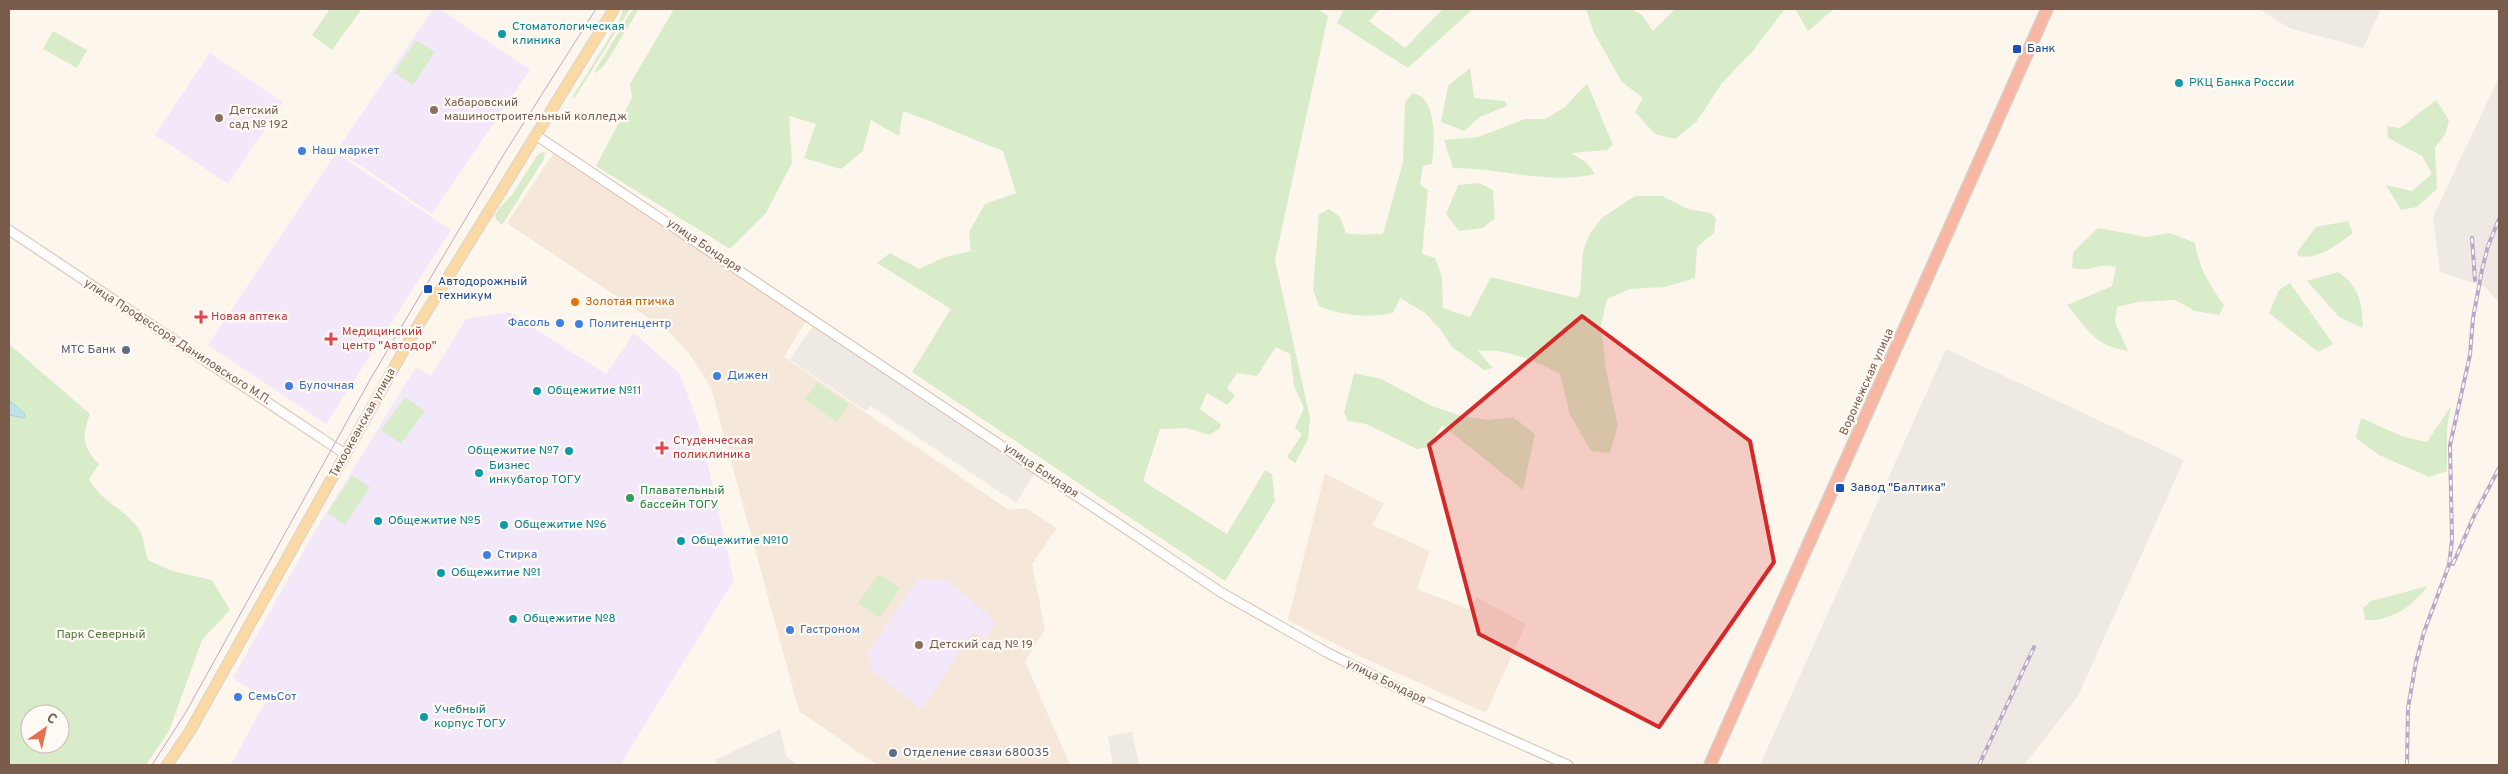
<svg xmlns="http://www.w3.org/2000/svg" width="2508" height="774" font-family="Overpass,sans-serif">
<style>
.residential{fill:#f5e8da}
.industrial{fill:#efe9e4}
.education{fill:#f3e8fa}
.green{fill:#d8ecc9;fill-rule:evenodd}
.water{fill:#bfe3e8;stroke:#a5d3da}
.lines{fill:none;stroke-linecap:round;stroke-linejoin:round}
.secondary-casing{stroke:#d6c0b0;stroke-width:11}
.primary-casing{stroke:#dad1cd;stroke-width:12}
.highway-casing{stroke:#dad1cd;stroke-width:14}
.secondary{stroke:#fff;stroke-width:9}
.primary{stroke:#fbd9a5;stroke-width:10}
.highway{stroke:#f7b7a3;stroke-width:11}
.tram{stroke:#b9a8c9;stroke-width:1}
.rail-casing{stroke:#b9a8c9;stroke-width:4}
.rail{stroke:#fffaf3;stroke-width:2;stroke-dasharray:5.5;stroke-linecap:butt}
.marked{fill:#d62828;fill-opacity:0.2;stroke:#d62828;stroke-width:4;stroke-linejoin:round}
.culture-dot{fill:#0f9aa8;stroke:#fffaf3;stroke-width:2}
.transit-dot{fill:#1a4fb4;stroke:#fffaf3;stroke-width:2}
.education-dot{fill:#8d6e63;stroke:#fffaf3;stroke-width:2}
.shop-dot{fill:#3f7fe0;stroke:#fffaf3;stroke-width:2}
.food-dot{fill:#e8710a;stroke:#fffaf3;stroke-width:2}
.health-dot{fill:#e0444e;stroke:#fffaf3;stroke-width:2}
.service-dot{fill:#5c6f8a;stroke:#fffaf3;stroke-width:2}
.leisure-dot{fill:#2e9e5b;stroke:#fffaf3;stroke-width:2}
.labels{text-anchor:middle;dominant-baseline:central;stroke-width:4.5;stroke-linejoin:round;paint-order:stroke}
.culture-label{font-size:12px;fill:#0d838f;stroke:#fffaf3;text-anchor:start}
.transit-label{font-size:12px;fill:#164399;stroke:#fffaf3;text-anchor:start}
.education-label{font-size:12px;fill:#785e54;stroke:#fffaf3;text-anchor:start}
.shop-label{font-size:12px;fill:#366cbe;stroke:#fffaf3;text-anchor:start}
.street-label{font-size:12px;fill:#7a5c4d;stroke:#fffaf3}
.food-label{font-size:12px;fill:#c56008;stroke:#fffaf3;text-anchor:start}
.health-label{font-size:12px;fill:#be3a42;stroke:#fffaf3;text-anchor:start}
.service-label{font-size:12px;fill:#4e5e75;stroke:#fffaf3;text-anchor:end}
.leisure-label{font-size:12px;fill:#27864d;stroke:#fffaf3;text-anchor:start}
.park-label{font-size:12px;fill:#537a41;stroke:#fffaf3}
</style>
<rect width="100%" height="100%" fill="#fdf6ec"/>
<path class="residential" d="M555 151 807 319 784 357 1009 510 1026 508 1057 528 1032 564 1045 630 1025 661 1070 765H877L799 711 711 388 689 353 668 331 507 223Z
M1325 473 1384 504 1372 525 1430 551 1417 589 1470 610 1476 597 1526 624 1486 713 1359 656 1288 620Z"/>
<path class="industrial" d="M2259 9H2381L2363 48 2289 28Z
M2499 77V303L2485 287 2440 272 2433 217Z
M814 324 1036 471 1016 503 871 406 866 411 790 360Z
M1946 349 2184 460 2078 696 2024 765H1760Z
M780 729 786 756 797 765H717L715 760Z
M1132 732 1139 765H1113L1108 736Z"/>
<path class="education" d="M433 9H440L530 70 432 214 337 150Z
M210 53 283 102 228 184 155 135Z
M336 153 451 230 326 424 208 345Z
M509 312 606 374 634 333 680 374 699 426 734 580 620 765H231L266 700 233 678 312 536 416 367 431 376 466 319Z
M918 579H946L996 622 986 638 972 633 922 709 871 670 868 652Z"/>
<path class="green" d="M330 9H362L332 50 312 35Z
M623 9H630L574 99 573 96 619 22Z
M636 9H639L604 66 596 73 594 72 631 12Z
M674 9H1319L1328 16 1275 260 1310 418 1308 439 1295 463 1287 457 1302 434 1295 428 1304 408 1294 386 1290 354 1276 347 1257 376 1237 373 1227 388 1235 396 1227 405 1207 393 1200 409 1221 424 1220 428 1209 435 1187 428 1160 429 1143 481 1227 534 1265 470 1272 474 1275 501 1225 581 912 372 951 309 877 263 890 253 919 269 945 257 971 251 969 232 985 204 1016 193 1003 151C969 138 937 123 903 111L899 136 871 120 863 151 841 169 804 158 816 124 789 116 792 163 766 213 730 249 596 166 632 98 630 84Z
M1340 9H1380L1369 21 1405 48 1443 9H1473L1408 68 1337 23 1343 11Z
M1586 9H1632L1642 15 1653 31 1675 9H1785L1752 52 1722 83 1697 121 1675 139 1655 134 1635 112 1643 98 1622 82 1594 33Z
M1795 9H1834L1808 31Z
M53 31 87 50 77 68 43 49Z
M416 40 435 52 413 85 394 73Z
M1470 68 1474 98 1505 101 1507 106 1480 117 1464 131 1441 122 1448 86Z
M1587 83 1613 145 1607 150 1571 153 1587 163 1595 174C1548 185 1501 168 1453 168L1444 140 1478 137 1525 119H1545L1565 107Z
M1413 93C1416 94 1422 96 1424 99 1437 116 1434 145 1432 164L1423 166 1420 185 1428 190 1422 254 1435 258 1442 277 1443 308 1470 317 1491 277 1576 298 1580 294 1583 251 1590 233 1602 218 1635 196H1662L1688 209 1711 213 1716 219 1714 233 1697 247 1695 278 1665 287 1630 289 1607 299 1601 325 1606 370 1618 426 1610 453 1591 451 1570 415 1560 374C1533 361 1508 348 1478 351L1493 368 1484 370 1452 347 1440 329 1425 313 1400 298 1393 313C1365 318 1345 316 1319 306L1313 290 1319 214 1329 209 1340 217 1346 233C1358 236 1370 234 1383 234L1403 162 1405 102Z
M2436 100 2449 120 2446 133 2435 148 2437 189 2417 207 2401 210 2386 185 2412 191 2432 174 2422 156 2388 138 2387 126 2400 128Z
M545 152 544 159 502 225 496 219 495 215 499 208 512 195 536 157 540 153Z
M1479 183 1493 190 1495 218 1483 228 1459 231 1446 214 1458 185Z
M2348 221 2353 233C2336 245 2319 260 2298 256L2297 252 2316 227Z
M2098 228 2146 237 2170 233 2195 243C2199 268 2209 284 2224 305L2219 315 2195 311 2175 300 2138 302 2117 307 2115 322 2128 351C2093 346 2088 328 2067 305L2112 286 2116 267C2095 262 2092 273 2072 268L2073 252Z
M2338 272C2360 287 2362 303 2363 328L2339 317 2307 281Z
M2290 283 2333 344 2318 352 2269 313 2279 290Z
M9 344 90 414C82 434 82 448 99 464L89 479C100 501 125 509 139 529 144 537 145 551 148 560L172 571 212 580 230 610 202 640 169 731 146 765H9V415L22 418 25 414 9 400ZM30 714H60V744H30Z
M1354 373 1381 379 1432 406 1461 416 1488 420 1513 417 1535 434 1523 490 1442 425 1429 447 1417 449 1366 424 1348 421 1344 413Z
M817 382 849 404 837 422 805 400Z
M405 397 425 411 401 444 381 430Z
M2451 406 2447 428V471L2429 477 2379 455 2356 438 2361 418 2404 437 2427 442Z
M352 475 370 487 345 525 327 513Z
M879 574 900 588 879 618 858 603Z
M2428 586C2411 607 2393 621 2365 620L2363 608 2371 601Z"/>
<path class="water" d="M9 400 25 414 24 418 9 415Z"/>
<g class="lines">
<defs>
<path id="secondary" d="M537 136 1222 593 1326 652 1422 700 1568 765
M9 230 345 454"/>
<path id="primary" d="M167 765 190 731 414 332 614 9"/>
<path id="highway" d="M1710 765 2047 9"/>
</defs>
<use href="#secondary" class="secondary-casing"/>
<use href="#primary" class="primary-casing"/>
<use href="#highway" class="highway-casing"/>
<use href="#secondary" class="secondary"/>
<use href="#primary" class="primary"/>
<use href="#highway" class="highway"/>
<path class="tram" d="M152 765 186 712 371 378 504 154 596 9"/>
<defs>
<path id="rail" d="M2472 238 2475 280
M2453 564 2474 516 2499 468
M1979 765 2034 647
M2407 765 2408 708 2416 662 2424 632 2449 565 2452 540 2450 445 2470 355 2473 318 2482 270 2488 246 2499 219"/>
</defs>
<use href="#rail" class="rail-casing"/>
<use href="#rail" class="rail"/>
</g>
<path class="marked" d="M1582 316 1750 441 1774 562 1659 727 1479 634 1429 445Z"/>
<g class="culture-dot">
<circle cx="502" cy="34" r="5"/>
<circle cx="2179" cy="83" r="5"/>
<circle cx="537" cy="391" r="5"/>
<circle cx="569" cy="451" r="5"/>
<circle cx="479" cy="473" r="5"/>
<circle cx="378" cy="521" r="5"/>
<circle cx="504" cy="525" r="5"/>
<circle cx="681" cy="541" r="5"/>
<circle cx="441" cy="573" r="5"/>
<circle cx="513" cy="619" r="5"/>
<circle cx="424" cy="717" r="5"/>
</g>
<g class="transit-dot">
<rect x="2012" y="44" width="10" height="10" rx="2.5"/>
<rect x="423" y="284" width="10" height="10" rx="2.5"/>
<rect x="1835" y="483" width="10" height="10" rx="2.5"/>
</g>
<g class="education-dot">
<circle cx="434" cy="110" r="5"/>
<circle cx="219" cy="118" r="5"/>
<circle cx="919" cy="645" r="5"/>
</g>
<g class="shop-dot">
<circle cx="302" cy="151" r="5"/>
<circle cx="560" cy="323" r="5"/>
<circle cx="579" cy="324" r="5"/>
<circle cx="717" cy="376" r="5"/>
<circle cx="289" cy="386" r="5"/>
<circle cx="487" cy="555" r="5"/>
<circle cx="790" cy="630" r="5"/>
<circle cx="238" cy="697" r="5"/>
</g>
<circle class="food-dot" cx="575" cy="302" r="5"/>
<g class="health-dot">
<path d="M198.5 309.5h5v5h5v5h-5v5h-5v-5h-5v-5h5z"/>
<path d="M328.5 331.5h5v5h5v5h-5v5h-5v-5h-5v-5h5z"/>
<path d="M659.5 440.5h5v5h5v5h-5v5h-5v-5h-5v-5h5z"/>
</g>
<g class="service-dot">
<circle cx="126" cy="350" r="5"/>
<circle cx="893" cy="753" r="5"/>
</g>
<circle class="leisure-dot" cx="630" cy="498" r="5"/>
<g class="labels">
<g class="culture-label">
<text x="512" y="27">Стоматологическая<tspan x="512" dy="14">клиника</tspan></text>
<text x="2189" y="83">РКЦ Банка России</text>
<text x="547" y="391">Общежитие №11</text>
<text x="559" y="451" text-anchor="end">Общежитие №7</text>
<text x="489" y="466">Бизнес<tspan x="489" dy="14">инкубатор ТОГУ</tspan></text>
<text x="388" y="521">Общежитие №5</text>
<text x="514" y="525">Общежитие №6</text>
<text x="691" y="541">Общежитие №10</text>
<text x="451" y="573">Общежитие №1</text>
<text x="523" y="619">Общежитие №8</text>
<text x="434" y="710">Учебный<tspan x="434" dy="14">корпус ТОГУ</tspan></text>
</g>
<g class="transit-label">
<text x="2027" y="49">Банк</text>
<text x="438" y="282">Автодорожный<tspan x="438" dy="14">техникум</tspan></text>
<text x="1850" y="488">Завод "Балтика"</text>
</g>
<g class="education-label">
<text x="444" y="103">Хабаровский<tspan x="444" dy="14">машиностроительный колледж</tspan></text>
<text x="229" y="111">Детский<tspan x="229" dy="14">сад № 192</tspan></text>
<text x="929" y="645">Детский сад № 19</text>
</g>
<g class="shop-label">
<text x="312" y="151">Наш маркет</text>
<text x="550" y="323" text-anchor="end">Фасоль</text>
<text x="589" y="324">Политенцентр</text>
<text x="727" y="376">Дижен</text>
<text x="299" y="386">Булочная</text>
<text x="497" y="555">Стирка</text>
<text x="800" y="630">Гастроном</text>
<text x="248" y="697">СемьСот</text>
</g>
<g class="street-label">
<text transform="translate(704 246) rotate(34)">улица Бондаря</text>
<text transform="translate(177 342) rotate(33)">улица Профессора Даниловского М.П.</text>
<text transform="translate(1867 382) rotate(-66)">Воронежская улица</text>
<text transform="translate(363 423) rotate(-61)">Тихоокеанская улица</text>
<text transform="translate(1041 471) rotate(34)">улица Бондаря</text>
<text transform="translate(1386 682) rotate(26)">улица Бондаря</text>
</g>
<g class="food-label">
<text x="585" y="302">Золотая птичка</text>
</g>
<g class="health-label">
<text x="211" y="317">Новая аптека</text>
<text x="342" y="332">Медицинский<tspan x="342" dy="14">центр "Автодор"</tspan></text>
<text x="673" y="441">Студенческая<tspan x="673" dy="14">поликлиника</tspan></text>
</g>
<g class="service-label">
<text x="116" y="350">МТС Банк</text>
<text x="903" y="753" text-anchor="start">Отделение связи 680035</text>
</g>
<g class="leisure-label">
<text x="640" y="491">Плавательный<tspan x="640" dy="14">бассейн ТОГУ</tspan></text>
</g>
<g class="park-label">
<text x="101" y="635">Парк Северный</text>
</g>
</g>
<rect width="2508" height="774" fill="none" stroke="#7a5c4d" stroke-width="20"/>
<g transform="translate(45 729) rotate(34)"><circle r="24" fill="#fffaf3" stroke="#cabbb1"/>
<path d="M0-4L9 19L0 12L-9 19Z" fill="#e76f51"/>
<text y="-8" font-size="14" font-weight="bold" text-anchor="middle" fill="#7a5c4d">С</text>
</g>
</svg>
